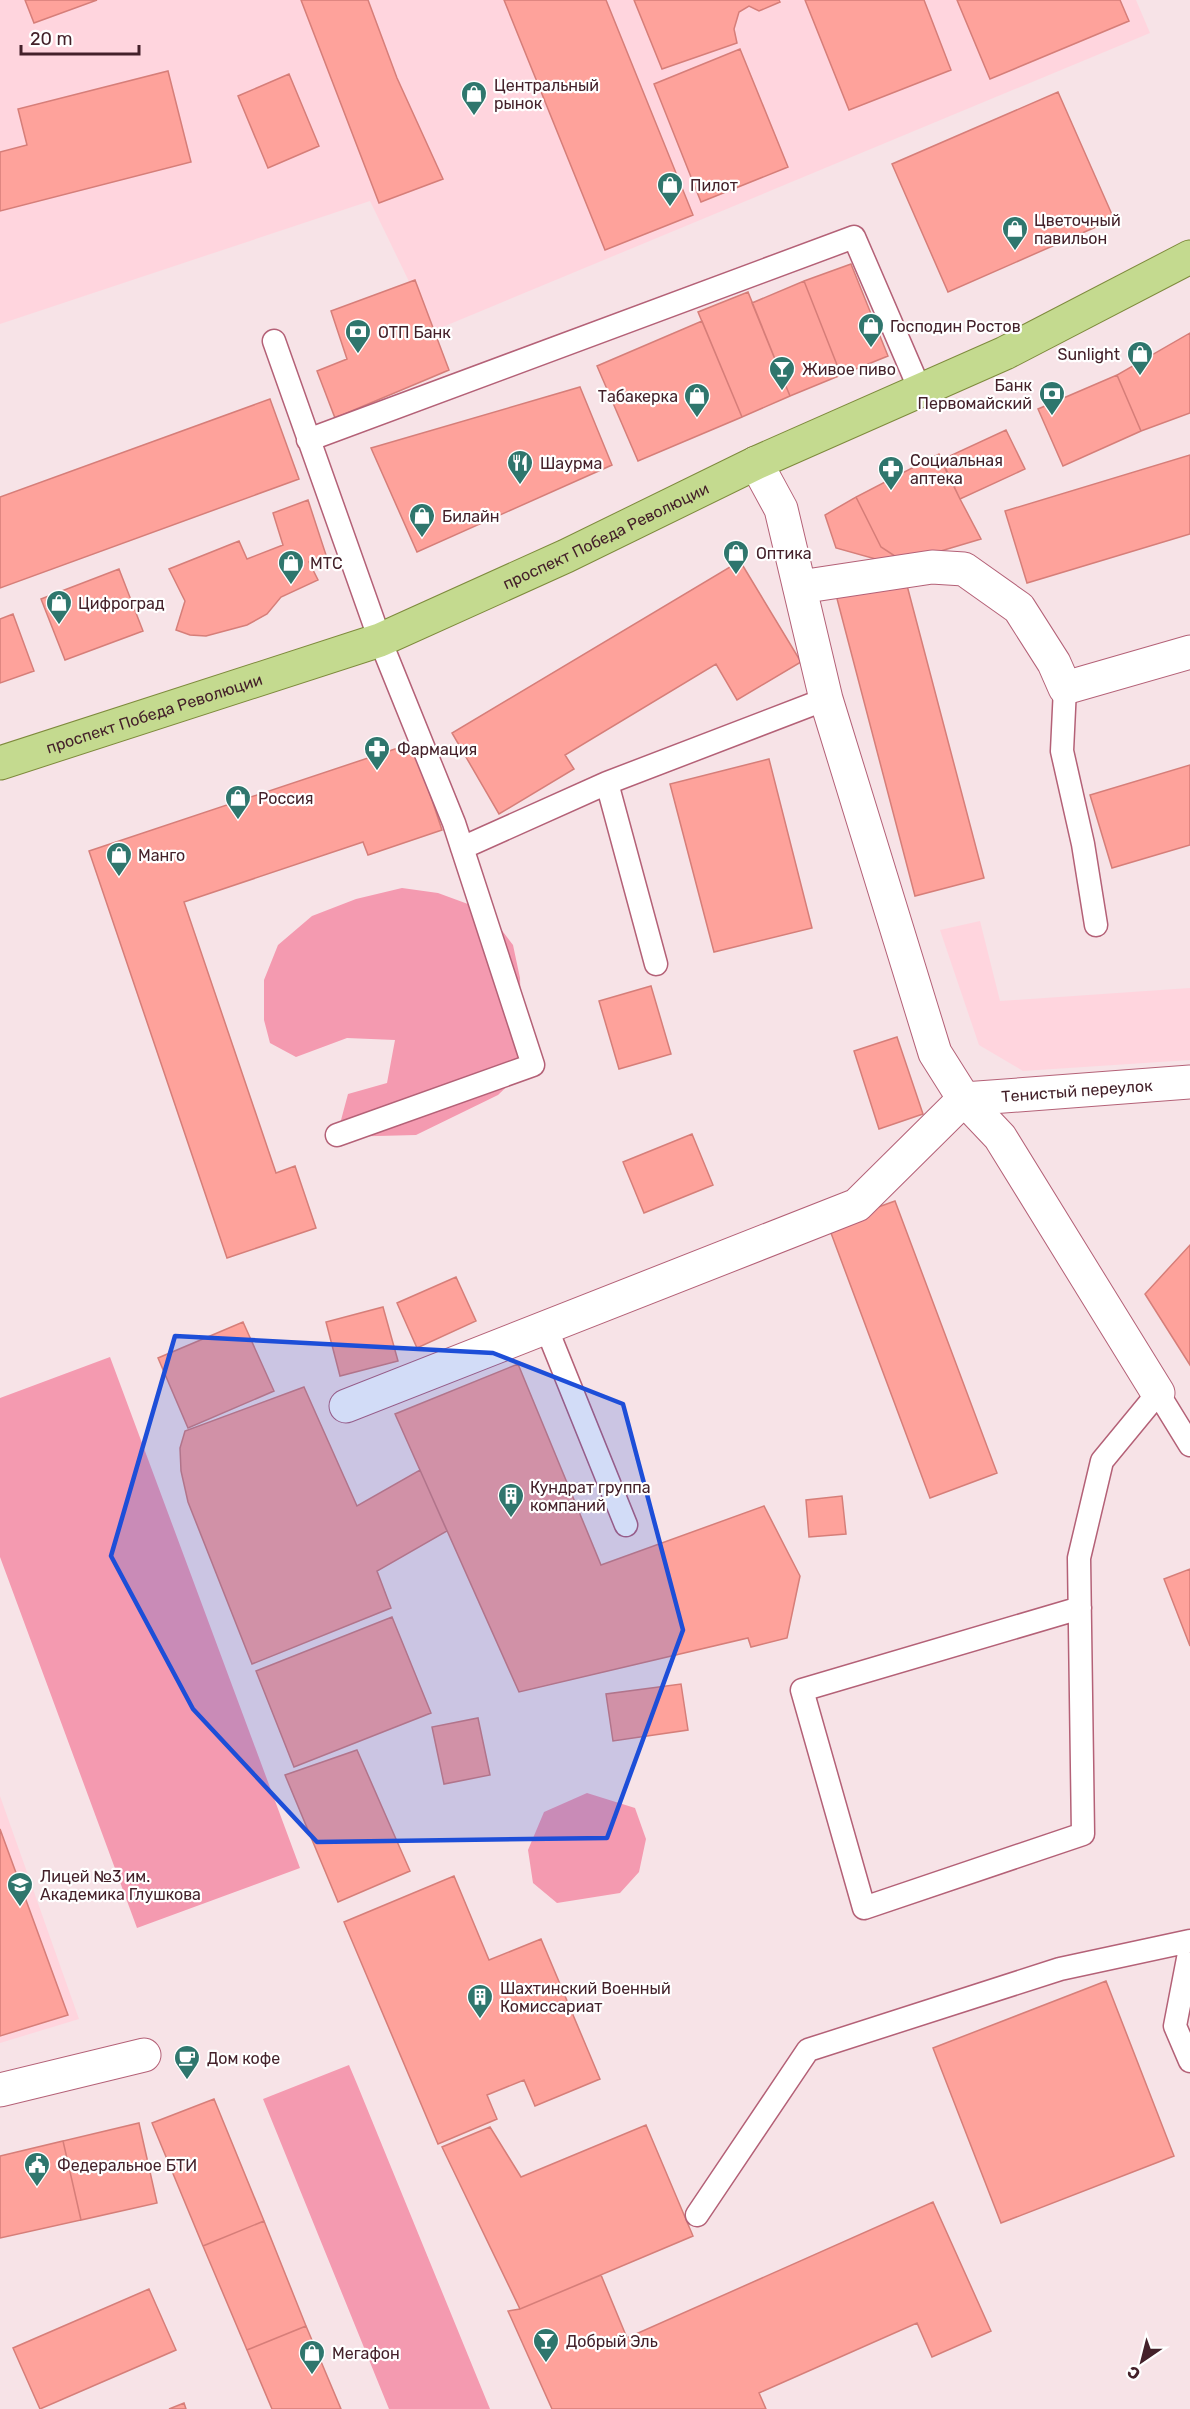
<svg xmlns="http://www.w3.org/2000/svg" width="1190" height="2409" font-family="Rubik,sans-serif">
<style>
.built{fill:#ffd5de}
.forest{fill:#f49ab0}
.building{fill:#fea29b;stroke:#d67e79;stroke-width:1.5}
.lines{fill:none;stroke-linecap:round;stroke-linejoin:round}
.lane-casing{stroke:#b46177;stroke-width:25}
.street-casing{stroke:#b46177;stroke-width:35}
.primary-casing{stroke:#7e8a3c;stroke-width:35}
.lane{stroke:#fff;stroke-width:22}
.street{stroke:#fff;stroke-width:33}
.primary{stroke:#c4da8f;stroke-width:33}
.marked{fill:#1d4ed8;fill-opacity:0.2;stroke:#1d4ed8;stroke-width:4.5;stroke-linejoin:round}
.labels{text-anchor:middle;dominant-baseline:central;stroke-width:4.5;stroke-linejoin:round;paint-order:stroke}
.poi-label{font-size:16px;fill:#44212a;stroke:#fff;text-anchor:start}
.street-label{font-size:16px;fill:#44212a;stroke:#fff}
</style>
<rect width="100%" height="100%" fill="#f7e3e7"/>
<path class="built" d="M0 0H1136L1150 33 433 331 370 201 0 324Z
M980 921 1000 1001 1190 988V1060L1023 1071 979 1045 940 930Z
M0 1796 79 2019 0 2043Z"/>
<path class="forest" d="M402 888 438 893 487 911 513 945 520 978 523 1071 498 1095 416 1135 339 1137 337 1135 348 1094 387 1083 395 1040 347 1038 296 1057 270 1043 264 1020V980L278 945 312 916 356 899Z
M110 1357 300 1868 137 1928 0 1557V1398Z
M587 1793 635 1808 646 1839 639 1872 620 1893 557 1903 533 1883 528 1850 544 1812Z
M349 2065 357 2084 490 2409H389L263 2099Z"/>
<path class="building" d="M25 0H97L34 23Z
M301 0H368L397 78 443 179 379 203Z
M504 0H606L693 215 605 250Z
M634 0H779L780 2 759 11 749 6 739 12 734 29 737 43 662 69Z
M805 0H924L951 70 849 110Z
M957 0H1120L1129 21 990 79Z
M740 49 788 167 701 202 654 84Z
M168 71 191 162 0 211V152L27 145 18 109Z
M289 74 319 146 268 168 238 96Z
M1058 92 1114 219 948 292 892 164Z
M851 264 888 356 841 375 804 281Z
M415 280 449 370 335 418 317 371 347 359 331 311Z
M804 281 841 375 790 396 752 303Z
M748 292 790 396 742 417 698 312Z
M702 321 742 417 638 461 597 366Z
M1190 333V413L1141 431 1117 375Z
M1117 375 1141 431 1063 466 1038 409Z
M580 387 612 465 417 552 371 448Z
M270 399 299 479 0 588V497Z
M1006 430 1025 469 960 499 941 460Z
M939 454 960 499 981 539 904 562 881 547 856 497Z
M1190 455V534L1027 583 1005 511Z
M856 497 881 547 904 562 897 565 836 548 825 515Z
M308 500 326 555 309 562 318 580 281 597 267 614 247 625 206 636 190 635 176 630 185 601 169 569 239 541 247 559 283 545 273 513Z
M740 561 801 662 737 700 716 664 565 755 574 769 499 814 452 733Z
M119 569 143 631 65 660 41 599Z
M904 574 984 878 915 896 835 591Z
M13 614 34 671 0 683V619Z
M413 743 442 830 368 855 363 842 184 902 276 1173 295 1166 316 1228 227 1258 89 851Z
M769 759 812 928 714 952 670 784Z
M1190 765V845L1112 868 1090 795Z
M651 986 671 1054 619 1069 599 1001Z
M897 1037 923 1114 879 1129 854 1051Z
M692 1134 713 1185 644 1213 623 1162Z
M895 1201 997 1473 930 1498 828 1225Z
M1190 1245V1365L1145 1294Z
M456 1277 476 1321 417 1348 397 1303Z
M383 1307 398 1361 340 1376 326 1322Z
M243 1322 274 1391 188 1428 158 1358Z
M518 1364 601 1565 764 1506 800 1576 787 1638 751 1647 748 1638 519 1692 395 1414Z
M304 1387 357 1506 420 1470 447 1531 377 1571 391 1608 252 1664 188 1502 181 1471 180 1448 185 1431Z
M842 1496 846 1534 809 1537 806 1500Z
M1190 1569V1646L1164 1579Z
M392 1617 431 1713 294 1767 256 1671Z
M681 1684 688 1730 613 1741 606 1694Z
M478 1718 490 1775 444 1784 432 1727Z
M357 1750 410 1871 338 1902 285 1775Z
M0 1829 68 2015 0 2036Z
M454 1876 489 1960 541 1939 600 2079 535 2106 524 2080 487 2095 497 2119 438 2144 344 1922Z
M1106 1981 1174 2156 1001 2223 933 2048Z
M214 2099 264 2221 203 2246 152 2123Z
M139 2123 157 2203 81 2220 63 2141Z
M646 2125 693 2236 520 2309 442 2147 490 2127 521 2177Z
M63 2141 81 2220 0 2238V2156Z
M933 2202 991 2331 932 2357 917 2323 759 2393 766 2409H552L508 2311 520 2309 601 2275 627 2338Z
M264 2221 306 2326 247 2350 203 2246Z
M149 2289 176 2350 40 2409 13 2348Z
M306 2326 341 2409H272L247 2350Z
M184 2403 186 2409H169Z"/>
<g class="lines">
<defs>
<path id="lane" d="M274 341 380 640 454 823 533 1065 337 1135
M308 440 854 237 920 390
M1065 688 1062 751 1083 844 1096 925
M607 783 656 964
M462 848 607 783 826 699
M546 1327 626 1525
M1080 1608 802 1690 864 1908 1083 1834 1079 1558 1102 1461 1158 1393 1190 1445
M1190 1948 1175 2026 1190 2061
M697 2215 808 2050 1060 1969 1190 1941"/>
<g id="street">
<path d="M756 463 781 509 826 699 935 1053 964 1099 1000 1137 1158 1393"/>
<path d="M800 587 932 567 964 569 1019 608 1054 663 1065 688 1190 652"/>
<path id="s1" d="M346 1406 857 1205 964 1099 1190 1082"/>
<path d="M0 2090 144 2055"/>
</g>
<g id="primary">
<path id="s2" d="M0 763 380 640 566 556 756 463 1005 353 1190 257"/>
</g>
</defs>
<use href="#lane" class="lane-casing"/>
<use href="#street" class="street-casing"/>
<use href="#primary" class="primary-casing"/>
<use href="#lane" class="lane"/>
<use href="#street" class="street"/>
<use href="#primary" class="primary"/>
</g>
<path class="marked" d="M175 1336 493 1353 623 1404 683 1630 607 1838 317 1842 193 1709 111 1556Z"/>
<defs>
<symbol id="shop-pin" viewBox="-11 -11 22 30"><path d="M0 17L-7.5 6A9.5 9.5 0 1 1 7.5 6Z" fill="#2f766d" stroke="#fff"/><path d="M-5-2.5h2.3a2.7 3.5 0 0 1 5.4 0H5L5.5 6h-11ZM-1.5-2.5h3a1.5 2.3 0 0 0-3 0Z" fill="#fff"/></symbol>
<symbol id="bank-pin" viewBox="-11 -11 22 30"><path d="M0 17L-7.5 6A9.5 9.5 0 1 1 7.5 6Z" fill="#2f766d" stroke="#fff"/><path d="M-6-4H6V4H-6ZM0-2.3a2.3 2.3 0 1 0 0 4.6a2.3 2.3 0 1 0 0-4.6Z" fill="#fff"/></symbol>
<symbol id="bar-pin" viewBox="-11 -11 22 30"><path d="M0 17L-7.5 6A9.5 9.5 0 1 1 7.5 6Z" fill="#2f766d" stroke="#fff"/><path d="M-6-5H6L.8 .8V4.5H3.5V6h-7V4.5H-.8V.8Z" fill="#fff"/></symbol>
<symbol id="restaurant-pin" viewBox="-11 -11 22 30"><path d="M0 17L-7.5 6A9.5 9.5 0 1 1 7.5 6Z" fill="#2f766d" stroke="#fff"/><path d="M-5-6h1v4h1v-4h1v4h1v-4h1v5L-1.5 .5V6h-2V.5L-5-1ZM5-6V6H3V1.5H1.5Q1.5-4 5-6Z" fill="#fff"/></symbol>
<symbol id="pharmacy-pin" viewBox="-11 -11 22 30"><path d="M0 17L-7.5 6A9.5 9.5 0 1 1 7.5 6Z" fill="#2f766d" stroke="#fff"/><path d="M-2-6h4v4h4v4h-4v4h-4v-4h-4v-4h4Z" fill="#fff"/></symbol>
<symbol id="building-pin" viewBox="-11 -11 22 30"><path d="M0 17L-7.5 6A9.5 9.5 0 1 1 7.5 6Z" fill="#2f766d" stroke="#fff"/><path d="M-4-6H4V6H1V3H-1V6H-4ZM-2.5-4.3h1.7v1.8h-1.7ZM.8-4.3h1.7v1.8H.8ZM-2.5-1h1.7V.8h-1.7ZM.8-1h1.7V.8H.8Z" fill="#fff"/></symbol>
<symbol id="school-pin" viewBox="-11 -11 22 30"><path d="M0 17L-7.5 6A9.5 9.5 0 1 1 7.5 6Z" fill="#2f766d" stroke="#fff"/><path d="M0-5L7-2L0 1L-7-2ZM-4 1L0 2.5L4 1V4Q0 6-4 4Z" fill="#fff"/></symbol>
<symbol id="cafe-pin" viewBox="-11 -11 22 30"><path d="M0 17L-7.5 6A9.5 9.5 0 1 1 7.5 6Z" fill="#2f766d" stroke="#fff"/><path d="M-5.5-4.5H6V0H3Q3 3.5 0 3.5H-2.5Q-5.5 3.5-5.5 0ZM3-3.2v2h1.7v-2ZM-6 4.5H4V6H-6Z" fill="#fff"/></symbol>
<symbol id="civic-pin" viewBox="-11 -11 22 30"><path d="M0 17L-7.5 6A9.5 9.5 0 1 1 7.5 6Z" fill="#2f766d" stroke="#fff"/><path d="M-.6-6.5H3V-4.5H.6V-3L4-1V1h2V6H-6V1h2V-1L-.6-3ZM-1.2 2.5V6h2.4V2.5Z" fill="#fff"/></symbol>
</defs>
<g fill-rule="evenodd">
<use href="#shop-pin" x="459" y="79" width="30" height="40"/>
<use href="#shop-pin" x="655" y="170" width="30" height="40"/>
<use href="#shop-pin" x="1000" y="214" width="30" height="40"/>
<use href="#shop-pin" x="856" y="311" width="30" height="40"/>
<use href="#bank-pin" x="343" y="317" width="30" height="40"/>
<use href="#shop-pin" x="1125" y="339" width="30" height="40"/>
<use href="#bar-pin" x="767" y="354" width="30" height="40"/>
<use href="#bank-pin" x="1037" y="379" width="30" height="40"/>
<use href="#shop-pin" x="682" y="381" width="30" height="40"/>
<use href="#restaurant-pin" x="505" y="448" width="30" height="40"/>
<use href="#pharmacy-pin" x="876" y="454" width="30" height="40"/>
<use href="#shop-pin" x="407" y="501" width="30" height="40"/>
<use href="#shop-pin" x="721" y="538" width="30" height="40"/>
<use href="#shop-pin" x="276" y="548" width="30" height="40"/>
<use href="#shop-pin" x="44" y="588" width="30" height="40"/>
<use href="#pharmacy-pin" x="362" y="734" width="30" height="40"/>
<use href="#shop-pin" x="223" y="783" width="30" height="40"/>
<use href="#shop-pin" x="104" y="840" width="30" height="40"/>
<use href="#building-pin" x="496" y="1481" width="30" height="40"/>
<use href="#school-pin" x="5" y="1870" width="30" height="40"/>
<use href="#building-pin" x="465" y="1982" width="30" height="40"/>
<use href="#cafe-pin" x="172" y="2043" width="30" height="40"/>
<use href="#civic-pin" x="22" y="2150" width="30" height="40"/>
<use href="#bar-pin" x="531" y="2326" width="30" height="40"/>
<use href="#shop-pin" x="297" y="2338" width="30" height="40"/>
</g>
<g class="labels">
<g class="poi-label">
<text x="494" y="85">Центральный<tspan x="494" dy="18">рынок</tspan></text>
<text x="690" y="185">Пилот</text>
<text x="1034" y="220">Цветочный<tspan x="1034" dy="18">павильон</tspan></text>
<text x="890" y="326">Господин Ростов</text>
<text x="378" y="332">ОТП Банк</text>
<text x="1120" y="354" text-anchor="end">Sunlight</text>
<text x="802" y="369">Живое пиво</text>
<text x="1032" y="385" text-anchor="end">Банк<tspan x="1032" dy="18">Первомайский</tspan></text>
<text x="678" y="396" text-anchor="end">Табакерка</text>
<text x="910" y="460">Социальная<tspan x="910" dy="18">аптека</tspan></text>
<text x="540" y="463">Шаурма</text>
<text x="442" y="516">Билайн</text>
<text x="756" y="553">Оптика</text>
<text x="310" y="563">МТС</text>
<text x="78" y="603">Цифроград</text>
<text x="397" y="749">Фармация</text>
<text x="258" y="798">Россия</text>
<text x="138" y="855">Манго</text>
<text x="530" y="1487">Кундрат группа<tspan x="530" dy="18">компаний</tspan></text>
<text x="40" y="1876">Лицей №3 им.<tspan x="40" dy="18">Академика Глушкова</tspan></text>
<text x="500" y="1988">Шахтинский Военный<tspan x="500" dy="18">Комиссариат</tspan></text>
<text x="207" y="2058">Дом кофе</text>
<text x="57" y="2165">Федеральное БТИ</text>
<text x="566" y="2341">Добрый Эль</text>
<text x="332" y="2353">Мегафон</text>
</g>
<g class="street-label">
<text stroke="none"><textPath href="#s2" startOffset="648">проспект Победа Революции</textPath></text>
<text stroke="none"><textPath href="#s2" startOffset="162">проспект Победа Революции</textPath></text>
<text stroke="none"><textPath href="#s1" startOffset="813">Тенистый переулок</textPath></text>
</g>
</g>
<g transform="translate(1142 2361) rotate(215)" stroke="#ffffff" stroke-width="4.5" paint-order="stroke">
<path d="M0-4.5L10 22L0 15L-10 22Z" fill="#44212a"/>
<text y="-9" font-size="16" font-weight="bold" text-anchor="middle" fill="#44212a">С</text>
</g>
<path d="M21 45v9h118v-9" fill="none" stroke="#44212a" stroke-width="3"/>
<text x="30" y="45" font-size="18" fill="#44212a" stroke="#ffffff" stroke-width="4.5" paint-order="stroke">20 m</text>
</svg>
